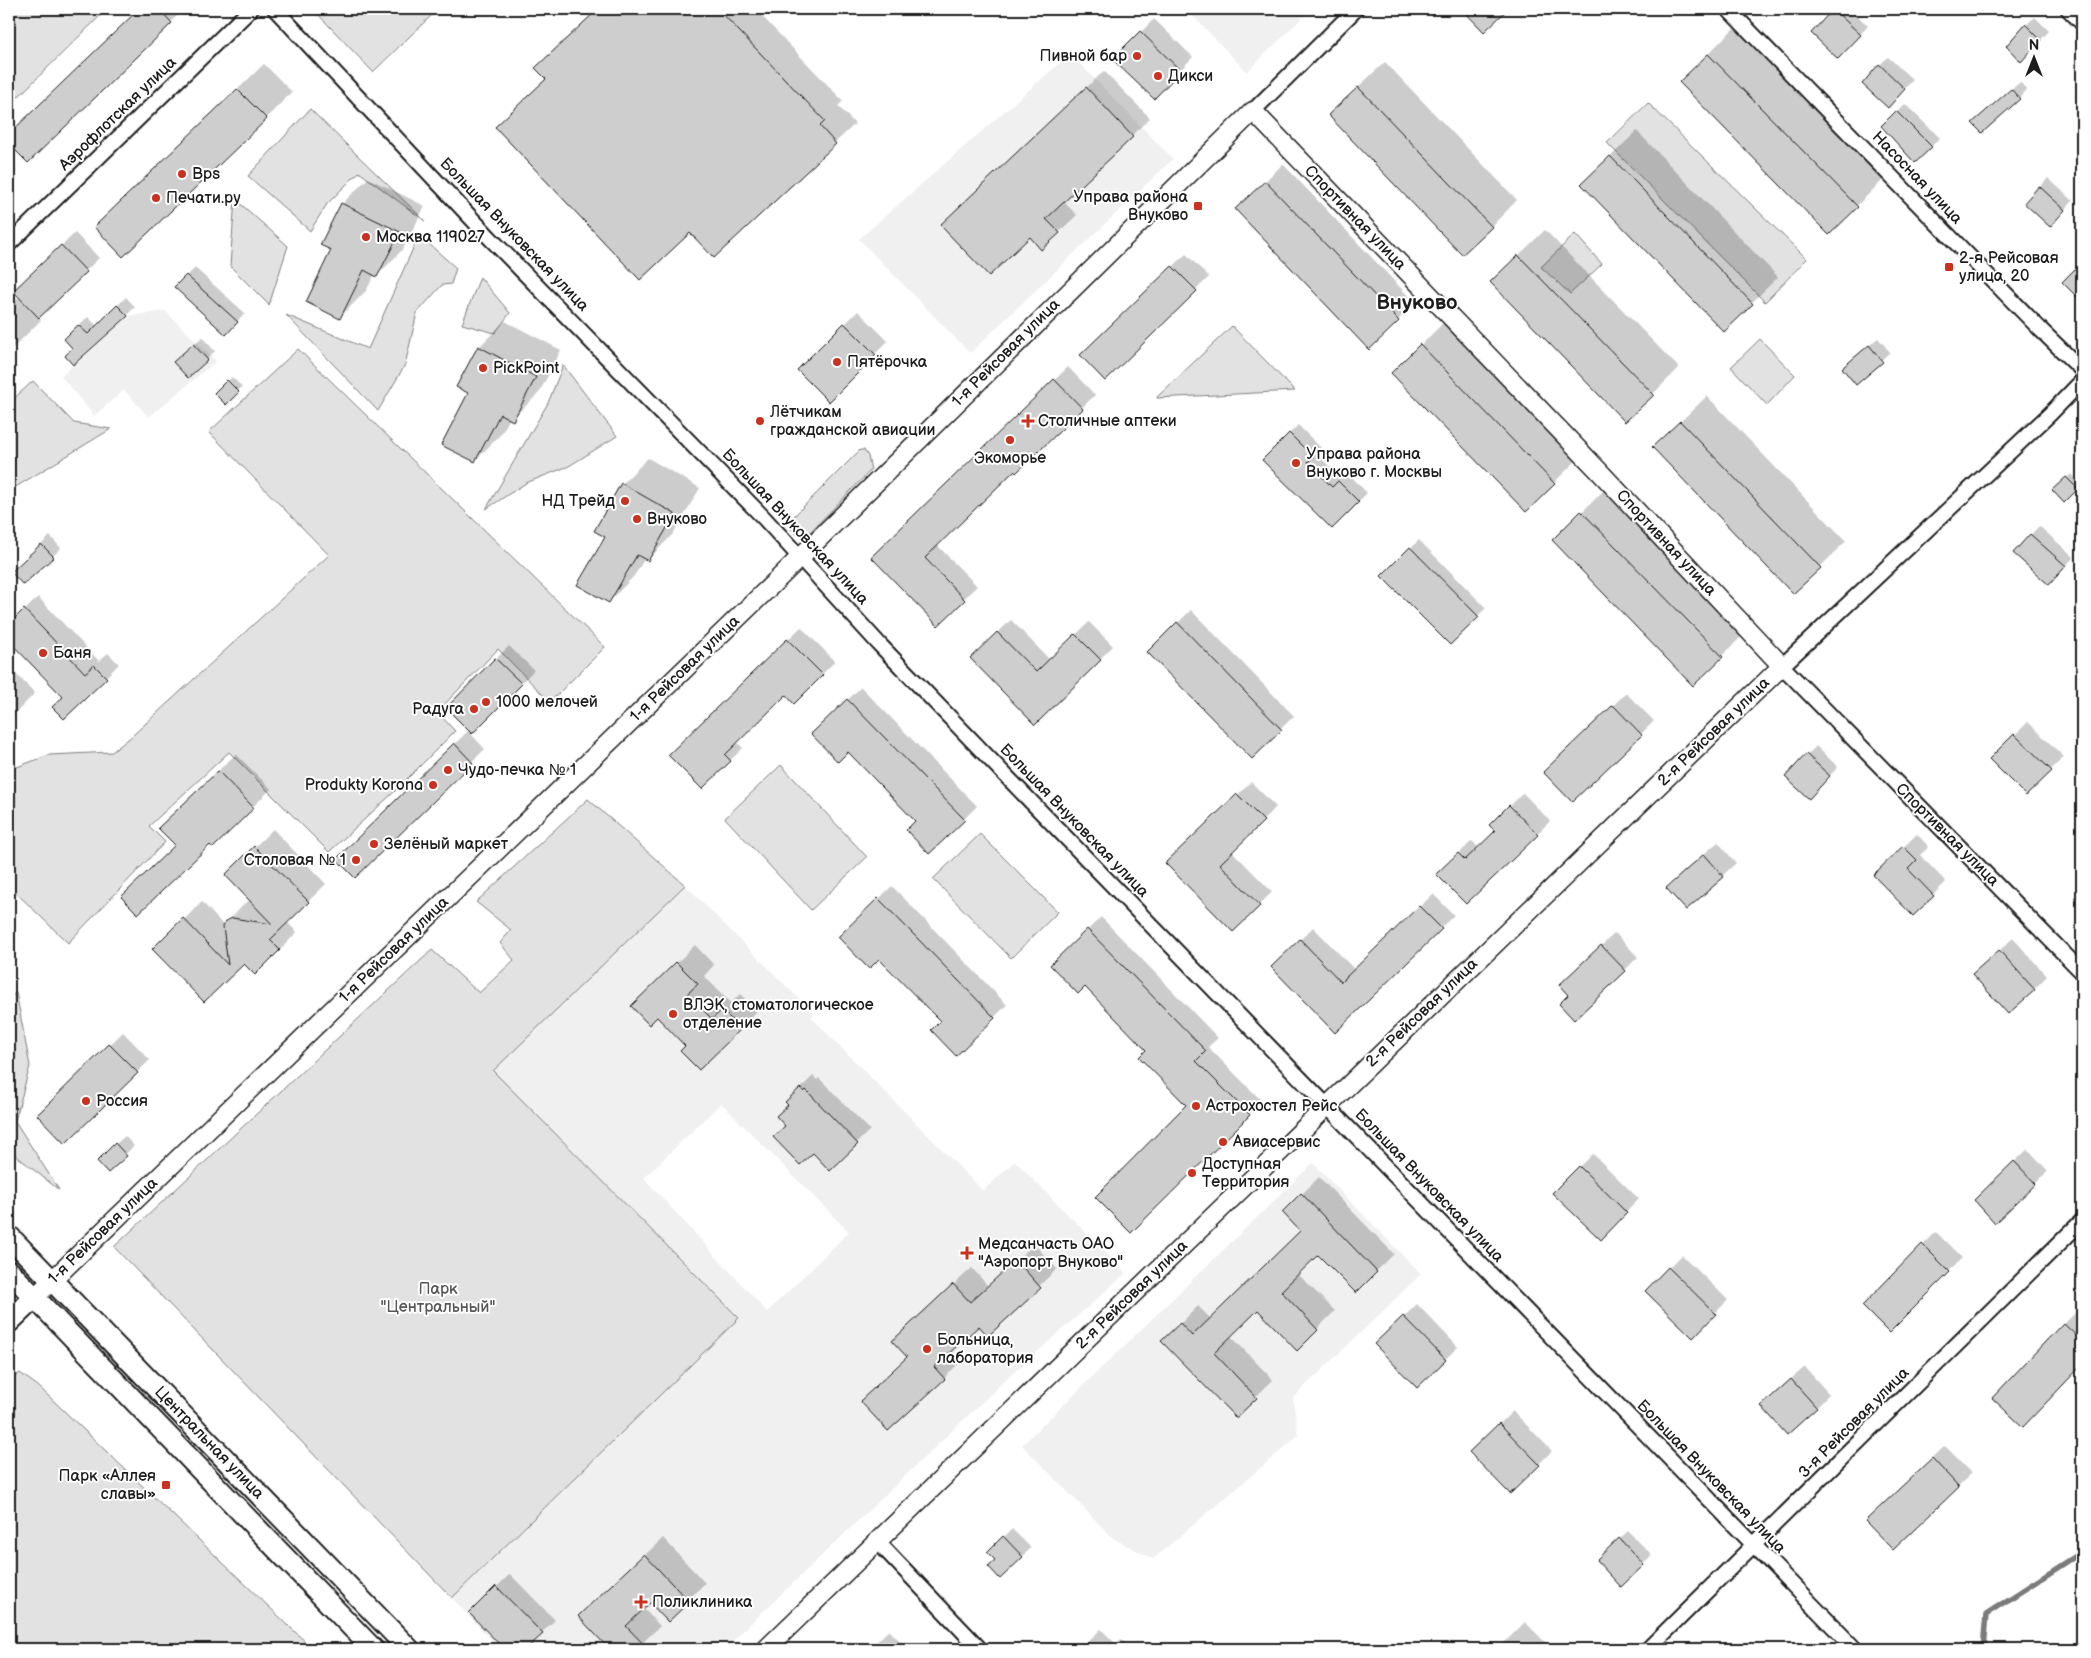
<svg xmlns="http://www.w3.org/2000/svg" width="2091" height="1658" font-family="'Balsamiq Sans',sans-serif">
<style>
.built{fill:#f0f0f0;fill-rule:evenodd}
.green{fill:#e2e2e2;stroke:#7f7f7f}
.shadow{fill:#0003}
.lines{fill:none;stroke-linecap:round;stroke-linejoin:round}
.stream{stroke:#7a7a7a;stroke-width:5.5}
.building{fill:#cecece;stroke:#1c1c1c}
.minor-casing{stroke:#1c1c1c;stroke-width:18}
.tertiary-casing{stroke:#1c1c1c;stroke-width:21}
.secondary-casing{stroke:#1c1c1c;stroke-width:24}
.minor{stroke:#fff;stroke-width:14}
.tertiary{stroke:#fff;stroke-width:18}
.secondary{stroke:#fff;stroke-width:20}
.poi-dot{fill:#c8321e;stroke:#fff;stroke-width:2}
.labels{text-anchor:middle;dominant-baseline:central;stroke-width:4;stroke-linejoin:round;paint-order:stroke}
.poi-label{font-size:16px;fill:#1c1c1c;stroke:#fff;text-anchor:start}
.street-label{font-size:16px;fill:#1c1c1c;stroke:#fff}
.park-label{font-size:16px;fill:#575757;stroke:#fff}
.district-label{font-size:21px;font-weight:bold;fill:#1c1c1c;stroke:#fff}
</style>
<rect width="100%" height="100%" fill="#fff"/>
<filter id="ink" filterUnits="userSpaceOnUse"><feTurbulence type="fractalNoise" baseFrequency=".02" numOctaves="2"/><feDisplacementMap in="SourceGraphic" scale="10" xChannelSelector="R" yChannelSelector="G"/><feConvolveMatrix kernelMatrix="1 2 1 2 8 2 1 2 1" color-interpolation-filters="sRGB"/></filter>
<g filter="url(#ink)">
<path class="built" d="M1186 9H1311L1247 72Z
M1070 54 1173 159 970 353 859 239Z
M165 311 216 361 149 417 124 390 94 416 61 376 128 316Z
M685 885 814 1014 811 1017 983 1191 1015 1161 1126 1273 1001 1384 724 1649H500L452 1598 739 1318 492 1071ZM721 1103 849 1232 767 1312 644 1178Z
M1313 1163 1421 1274 1293 1398 1298 1436 1153 1559 1113 1538 1022 1445Z"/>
<path class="green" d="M9 9H105L106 10 18 97 9 86Z
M313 9H438L373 72Z
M1648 103 1807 259 1765 302 1607 143Z
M310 109 425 221 359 172 327 204 310 231 248 176Z
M235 199 288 246 269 305 230 266Z
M1575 234 1602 264 1570 294 1541 267Z
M419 235 456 268 451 284 442 285 417 313 405 365 378 411 286 315 368 349Z
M480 277 510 313 495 333 462 324Z
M1232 326 1295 391 1157 398V397Z
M1760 339 1795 375 1767 405 1731 367Z
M298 349 605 647 550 702 498 649 437 712 455 731 392 794 329 852 229 752 149 826 165 842 68 943 9 886V770L49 755 112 752 132 736 329 555 209 432Z
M563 365 617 436 569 466 526 483 486 509 548 403Z
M33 381 74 423 111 429 9 491V403Z
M860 450H864L868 456 871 470 809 533 796 534 790 528 789 521Z
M781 765 867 857 811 910 725 818Z
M588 799 685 885 493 1071 739 1318 452 1598 114 1247 432 950 479 993 514 960 500 943 511 930 476 902Z
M980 834 1058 912 1011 958 933 879Z
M16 992 30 1066 15 1121 59 1190 9 1150V999Z
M20 1373 38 1386 313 1649H9V1381Z"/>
<path class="shadow" d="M139 9H184L28 161 9 142V136Z
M598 9H755L843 101 838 106 855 124 714 256 556 49Z
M1835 9H1851L1868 26 1847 49 1812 33Z
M2035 17 2049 31 2021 60 2026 25Z
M1154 19 1193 57 1154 97 1114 59Z
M1734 28 1883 180 1829 233 1706 56Z
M1888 57 1913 80 1896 97 1880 65Z
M1385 62 1517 200 1491 227 1356 89Z
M264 64 292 92 266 118 121 201Z
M1104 71 1150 118 1063 201 1077 215 1059 232 1041 248 1030 236 959 208Z
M2020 82 2027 90 2019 98 1983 114Z
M2082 84V97L2076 90Z
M1905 104 1940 138 1915 162 1883 126Z
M1637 131 1778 277 1724 330 1609 158Z
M1283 164 1415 303 1398 320 1254 192Z
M368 178 425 206 403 249 377 276 375 274 366 291 340 317 333 250 342 204Z
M2048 178 2073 201 2059 216 2040 187Z
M1545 230 1679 368 1653 394 1518 256Z
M75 233 99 258 38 317 41 320 9 352V307L20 296 15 291Z
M1186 254 1209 277 1105 379 1082 355Z
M195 268 245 313 234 325 176 287Z
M126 297 135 307 127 315 74 348 65 339 88 317 97 326Z
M858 311 888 341 829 400 799 370Z
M1447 319 1580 457 1526 510 1419 347Z
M505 321 561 350 539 393 512 419 510 418 501 434 475 461 470 393 479 347Z
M202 337 215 351 207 359 183 354Z
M1878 338 1890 352 1856 383 1852 360Z
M1068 367 1095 395 1016 471 1014 469 937 545 977 586 938 624 873 557Z
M232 377 242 387 226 403 216 393Z
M1707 396 1846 541 1820 567 1654 447Z
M1298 425 1321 448 1316 453 1342 479 1348 473 1367 493 1332 528 1264 460Z
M648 458 700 488 673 534 648 560 645 558 634 576 609 602 607 537 595 530 622 484Z
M2071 474 2081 485 2064 501 2054 490Z
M1608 486 1748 630 1722 656 1580 514Z
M2039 526 2074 557 2057 575 2014 552Z
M50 536 61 548 53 556 21 564Z
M1419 540 1486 608 1450 643 1383 576Z
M38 597 99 661 108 653 119 664 106 677 64 697 9 639V626Z
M1191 610 1294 716 1252 757 1148 652Z
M1011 620 1050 660 1089 622 1113 646 1035 723 971 658Z
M801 627 835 661 795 702 786 693 737 742 743 748 702 788 670 755Z
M509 646 534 670 471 734 485 749 355 876 338 859 469 730 447 708Z
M9 667 35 693 9 720Z
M861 687 977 806 964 819 917 821 848 751 813 734Z
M1626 693 1654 721 1641 734 1558 759Z
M2028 722 2064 757 2026 794 1991 759Z
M1816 746 1838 767 1817 789 1787 777Z
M236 754 271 789 213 846 210 843 176 845 177 810Z
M1251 782 1276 807 1232 851 1272 892 1233 931 1167 863Z
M1523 793 1550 821 1537 834 1438 874 1472 841 1479 848 1497 831 1491 825Z
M273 829 326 884 287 922 297 932 280 950 244 962 204 1001 171 932 202 902 224 926 245 903 251 900 226 875Z
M1917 834 1929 847 1920 855 1946 882 1913 915 1888 862Z
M1718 842 1736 863 1686 909 1680 875Z
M892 886 1007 1005 956 1054 942 1021 879 957 840 937Z
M1433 894 1454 915 1335 1031 1273 967 1313 927 1355 970Z
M1101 917 1218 1038 1208 1047 1262 1101 1131 1231 1188 1105 1147 1050 1065 952Z
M1615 933 1638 957 1625 970 1573 972Z
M2013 938 2047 976 2034 989 1987 962Z
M695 945 714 965 704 976 731 1003 740 994 757 1011 699 1069 686 1046 657 1015 633 1006Z
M123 1032 150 1060 65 1142 39 1115Z
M813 1076 817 1080 819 1078 870 1130 830 1169 787 1102Z
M125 1136 134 1146 108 1171 107 1152Z
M2028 1149 2048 1171 2035 1184 1988 1187Z
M1593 1154 1639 1199 1601 1238 1554 1193Z
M1319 1177 1394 1254 1356 1291 1318 1253 1297 1273 1335 1311 1297 1349 1258 1309 1230 1335 1273 1380 1236 1416 1163 1341 1198 1306 1211 1319 1302 1231 1284 1212Z
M1936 1232 1962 1258 1889 1331 1863 1306Z
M1034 1244 1057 1269 988 1334 979 1325 951 1350 961 1361 944 1378 908 1357 911 1323 972 1268 988 1286Z
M1682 1255 1728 1300 1693 1336 1646 1291Z
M1417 1304 1458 1347 1417 1386 1376 1344Z
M2077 1311 2082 1316V1364L2036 1412 2064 1324Z
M1805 1367 1829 1394 1816 1407 1775 1393Z
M1513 1411 1552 1451 1510 1492 1484 1439Z
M1945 1446 1972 1473 1893 1548 1880 1508Z
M1012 1529 1031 1548 1000 1577 996 1560 989 1552Z
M1628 1531 1652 1555 1621 1585 1598 1560Z
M663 1538 705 1583 668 1620 650 1601 643 1608 660 1626 636 1649H611L580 1616Z
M510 1574 555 1620 525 1649H506L470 1613Z
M1525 1622 1547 1644 1541 1649H1498Z
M1101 1629 1116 1644 1121 1639 1131 1649H1080Z
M889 1630 908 1649H869Z
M1743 1642 1750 1649H1735Z"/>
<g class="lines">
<path class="stream" d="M1983 1649 1986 1614 2082 1552"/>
</g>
<path class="building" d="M139 9H159L172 23 28 163 9 144V134Z
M598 9H718L825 121 820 126 836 144 714 258 690 233 640 280 495 127 546 79 535 68Z
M1462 9H1508L1484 32Z
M1833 9 1861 35 1838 59 1811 33Z
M2025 24 2041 40 2021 62 2006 46Z
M1140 31 1181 71 1154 99 1112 59Z
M1708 54 1858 207 1829 235 1679 82Z
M1879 64 1905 89 1888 108 1862 84Z
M1086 87 1133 137 1046 219 1060 233 1041 250 1030 237 989 276 940 225Z
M1358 87 1492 227 1462 255 1328 115Z
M237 89 267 119 123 257 94 227Z
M2011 89 2020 99 1982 133 1972 123Z
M1896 111 1932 147 1915 163 1881 126Z
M1610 156 1753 304 1724 332 1581 184Z
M1265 181 1399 321 1369 350 1235 209Z
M2039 186 2065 210 2050 227 2024 203Z
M341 203 400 232 377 277 364 270 340 319 306 302 331 250 320 245Z
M61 245 87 272 39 318 13 291Z
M1518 255 1654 395 1625 422 1490 282Z
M2082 262V302L2062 282Z
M1172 266 1197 291 1105 381 1080 355Z
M186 275 238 322 226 335 174 287Z
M117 305 128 316 73 365 65 356 72 348 64 339 78 325 88 334Z
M844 323 876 355 829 402 797 370Z
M193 344 208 360 188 378 173 362Z
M1420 344 1555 484 1526 512 1391 373Z
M1869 345 1883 362 1856 385 1842 368Z
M478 346 536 377 513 421 500 414 475 462 441 445 468 393 456 387Z
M1054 379 1083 409 1016 473 1014 471 925 558 965 600 938 626 871 557Z
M227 380 239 392 226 405 214 393Z
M1680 421 1821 568 1793 594 1652 447Z
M1289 433 1313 457 1308 462 1332 487 1338 481 1359 502 1332 529 1262 460Z
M2066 477 2078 489 2064 503 2052 490Z
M621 483 675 514 648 561 637 555 609 603 577 585 605 537 594 531Z
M1581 511 1723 657 1693 686 1552 540Z
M2030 534 2066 566 2049 585 2013 553Z
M41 544 54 557 23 585 11 572Z
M1410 547 1479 617 1450 645 1381 576Z
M24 609 85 673 94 665 107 678 64 719 52 707 63 697 9 641V624Z
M1177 622 1282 730 1252 759 1147 652Z
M997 632 1036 672 1075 634 1101 660 1035 725 970 658Z
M787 639 823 675 794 704 786 695 725 755 731 761 702 789 668 755Z
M495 658 522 684 472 734 446 708Z
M847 699 965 820 929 854 906 830 915 821 848 752 838 762 811 734Z
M1613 705 1642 735 1572 802 1543 772Z
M2014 734 2052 771 2026 796 1989 759Z
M454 743 473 763 355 878 336 859Z
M1806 754 1830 776 1809 799 1785 777Z
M218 771 254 808 213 848 210 845 138 914 121 897 175 845 158 828Z
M1237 794 1264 821 1220 864 1260 906 1233 932 1165 863Z
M1509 805 1538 835 1466 904 1436 874 1458 853 1465 860 1495 831 1489 825Z
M254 846 309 902 270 940 280 950 255 975 244 964 204 1002 152 949 183 918 228 965 223 926 226 921 232 918 272 924 225 875Z
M1903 846 1917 860 1908 869 1934 896 1913 916 1873 875Z
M1704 854 1724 877 1686 910 1666 888Z
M878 898 995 1018 956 1056 931 1030 940 1021 879 959 869 969 838 937Z
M1419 906 1442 929 1335 1033 1271 967 1300 939 1341 982Z
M1087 929 1206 1051 1196 1061 1250 1115 1131 1233 1095 1197 1186 1105 1139 1057 1146 1050 1085 987 1078 994 1050 965Z
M1601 945 1626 971 1574 1020 1559 1004 1568 995 1559 985Z
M1999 950 2035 990 2008 1014 1972 974Z
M676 962 698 984 687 994 712 1019 722 1010 741 1029 699 1070 680 1051 685 1046 657 1017 649 1025 631 1006Z
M109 1044 138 1073 65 1144 37 1115Z
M800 1088 804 1092 806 1090 858 1144 830 1171 813 1153 800 1165 773 1137 785 1126 776 1116 788 1105 785 1102Z
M115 1143 127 1156 108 1173 97 1161Z
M2014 1161 2036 1184 1995 1223 1974 1200Z
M1579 1166 1627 1213 1601 1240 1552 1193Z
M1301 1193 1377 1272 1356 1293 1318 1255 1281 1291 1318 1330 1297 1351 1258 1310 1214 1353 1257 1398 1236 1418 1161 1341 1180 1323 1192 1336 1300 1231 1282 1212Z
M1922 1244 1950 1272 1889 1333 1862 1306Z
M1016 1260 1041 1288 988 1336 979 1326 934 1367 945 1379 888 1431 860 1401 907 1357 892 1341 953 1284 970 1302Z
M1668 1267 1716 1314 1693 1338 1645 1291Z
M1403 1316 1446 1360 1417 1388 1374 1344Z
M2063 1323 2082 1341V1365L2023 1427 1992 1398Z
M1791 1379 1817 1408 1787 1435 1761 1406Z
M1499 1423 1540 1465 1510 1494 1469 1452Z
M1932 1458 1959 1487 1893 1550 1865 1521Z
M1003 1536 1023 1557 1000 1579 988 1566 995 1560 987 1552Z
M1619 1538 1644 1565 1621 1587 1596 1560Z
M644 1554 689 1602 668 1622 650 1603 626 1626 648 1649H609L578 1616Z
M496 1586 543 1634 526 1649H504L469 1613Z"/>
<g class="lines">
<defs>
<path id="minor" d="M275 9 489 237 764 518 880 645 1010 780 1855 1649
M1728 9 2041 330 2082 370
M2068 9 2082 23
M1253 111 1356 9
M9 244 251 9
M2082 381 2050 414 1782 666 2082 972
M877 1541 980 1649
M1648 1649 2082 1221"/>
<path id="tertiary" d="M34 1298 781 576 1253 111 1598 470 1782 666 766 1649"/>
<path id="secondary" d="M9 1236 409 1649
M9 1271 373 1649
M9 1322 34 1298"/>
</defs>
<use href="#minor" class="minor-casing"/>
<use href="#tertiary" class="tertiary-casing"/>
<use href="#secondary" class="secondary-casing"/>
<use href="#minor" class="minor"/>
<use href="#tertiary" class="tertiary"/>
<use href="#secondary" class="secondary"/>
</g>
</g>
<g class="poi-dot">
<circle cx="1137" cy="56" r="5"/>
<circle cx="1158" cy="76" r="5"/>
<circle cx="182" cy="174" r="5"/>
<circle cx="156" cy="198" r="5"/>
<rect x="1193" y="201" width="10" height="10" rx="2.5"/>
<circle cx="366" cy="237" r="5"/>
<rect x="1944" y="262" width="10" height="10" rx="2.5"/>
<circle cx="837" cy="362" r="5"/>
<circle cx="483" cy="368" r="5"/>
<circle cx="760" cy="421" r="5"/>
<path d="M1025.5 413.5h5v5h5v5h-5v5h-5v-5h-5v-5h5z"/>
<circle cx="1010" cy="440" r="5"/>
<circle cx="1296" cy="463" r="5"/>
<circle cx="625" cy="501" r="5"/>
<circle cx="637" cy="519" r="5"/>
<circle cx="43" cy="653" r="5"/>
<circle cx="486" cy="702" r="5"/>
<circle cx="474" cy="709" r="5"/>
<circle cx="448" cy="770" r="5"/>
<circle cx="433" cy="785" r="5"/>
<circle cx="374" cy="844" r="5"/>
<circle cx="356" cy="860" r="5"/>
<circle cx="673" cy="1014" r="5"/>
<circle cx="86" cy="1101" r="5"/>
<circle cx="1196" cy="1106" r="5"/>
<circle cx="1223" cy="1142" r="5"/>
<circle cx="1192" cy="1173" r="5"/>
<path d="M964.5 1245.5h5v5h5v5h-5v5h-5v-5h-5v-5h5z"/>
<circle cx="927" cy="1349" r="5"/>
<rect x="161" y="1480" width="10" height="10" rx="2.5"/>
<path d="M638.5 1594.5h5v5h5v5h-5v5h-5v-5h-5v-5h5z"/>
</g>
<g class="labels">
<g class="poi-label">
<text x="1127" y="56" text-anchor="end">Пивной бар</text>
<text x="1168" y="76">Дикси</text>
<text x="192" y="174">Bps</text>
<text x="1188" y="197" text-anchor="end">Управа района<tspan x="1188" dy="18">Внуково</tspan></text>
<text x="166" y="198">Печати.ру</text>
<text x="376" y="237">Москва 119027</text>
<text x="1959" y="258">2-я Рейсовая<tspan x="1959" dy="18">улица, 20</tspan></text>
<text x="847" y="362">Пятёрочка</text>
<text x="493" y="368">PickPoint</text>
<text x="770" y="412">Лётчикам<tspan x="770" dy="18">гражданской авиации</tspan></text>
<text x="1038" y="421">Столичные аптеки</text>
<text x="1306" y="454">Управа района<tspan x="1306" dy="18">Внуково г. Москвы</tspan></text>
<text x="1010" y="458" text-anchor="middle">Экоморье</text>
<text x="615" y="501" text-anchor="end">НД Трейд</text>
<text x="647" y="519">Внуково</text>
<text x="53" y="653">Баня</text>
<text x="496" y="702">1000 мелочей</text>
<text x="464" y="709" text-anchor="end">Радуга</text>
<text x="458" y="770">Чудо-печка № 1</text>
<text x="423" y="785" text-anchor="end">Produkty Korona</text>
<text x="384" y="844">Зелёный маркет</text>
<text x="346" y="860" text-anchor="end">Столовая № 1</text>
<text x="683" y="1005">ВЛЭК, стоматологическое<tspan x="683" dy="18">отделение</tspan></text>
<text x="96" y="1101">Россия</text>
<text x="1206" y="1106">Астрохостел Рейс</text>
<text x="1233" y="1142">Авиасервис</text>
<text x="1202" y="1164">Доступная<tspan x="1202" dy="18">Территория</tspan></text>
<text x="978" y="1244">Медсанчасть ОАО<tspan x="978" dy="18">"Аэропорт Внуково"</tspan></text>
<text x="937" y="1340">Больница,<tspan x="937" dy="18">лаборатория</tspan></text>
<text x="156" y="1476" text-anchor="end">Парк «Аллея<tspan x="156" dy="18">славы»</tspan></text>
<text x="652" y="1602">Поликлиника</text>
</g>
<g class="street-label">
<text transform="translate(118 114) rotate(-44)">Аэрофлотская улица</text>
<text transform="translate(1917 178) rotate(46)">Насосная улица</text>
<text transform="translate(1355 218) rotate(46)">Спортивная улица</text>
<text transform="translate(514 235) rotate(46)">Большая Внуковская улица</text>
<text transform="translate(1006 353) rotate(-45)">1-я Рейсовая улица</text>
<text transform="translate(795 527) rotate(47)">Большая Внуковская улица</text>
<text transform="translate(1666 543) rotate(47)">Спортивная улица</text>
<text transform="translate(685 669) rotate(-44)">1-я Рейсовая улица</text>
<text transform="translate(1714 732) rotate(-44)">2-я Рейсовая улица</text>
<text transform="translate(1074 821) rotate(46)">Большая Внуковская улица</text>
<text transform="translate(1947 835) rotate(45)">Спортивная улица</text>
<text transform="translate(394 950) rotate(-44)">1-я Рейсовая улица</text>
<text transform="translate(1422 1013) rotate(-44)">2-я Рейсовая улица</text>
<text transform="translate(1429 1186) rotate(46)">Большая Внуковская улица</text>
<text transform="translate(103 1231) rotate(-44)">1-я Рейсовая улица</text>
<text transform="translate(1132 1295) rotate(-44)">2-я Рейсовая улица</text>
<text transform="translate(1854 1423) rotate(-45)">3-я Рейсовая улица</text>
<text transform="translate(209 1443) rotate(46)">Центральная улица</text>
<text transform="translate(1711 1477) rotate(46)">Большая Внуковская улица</text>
</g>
<g class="park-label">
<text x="438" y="1289">Парк<tspan x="438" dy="18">"Центральный"</tspan></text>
</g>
<g class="district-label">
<text x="1417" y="302">Внуково</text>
</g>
</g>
<rect width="2091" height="1658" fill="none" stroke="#fff" stroke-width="30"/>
<rect x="15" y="15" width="2061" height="1628" fill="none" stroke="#1c1c1c" stroke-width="2" filter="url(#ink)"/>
<g transform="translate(2034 58)" stroke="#ffffff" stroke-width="4" paint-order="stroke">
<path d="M0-4L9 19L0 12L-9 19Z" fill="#1c1c1c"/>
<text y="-8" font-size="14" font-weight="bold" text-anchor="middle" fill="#1c1c1c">N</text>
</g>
</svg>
